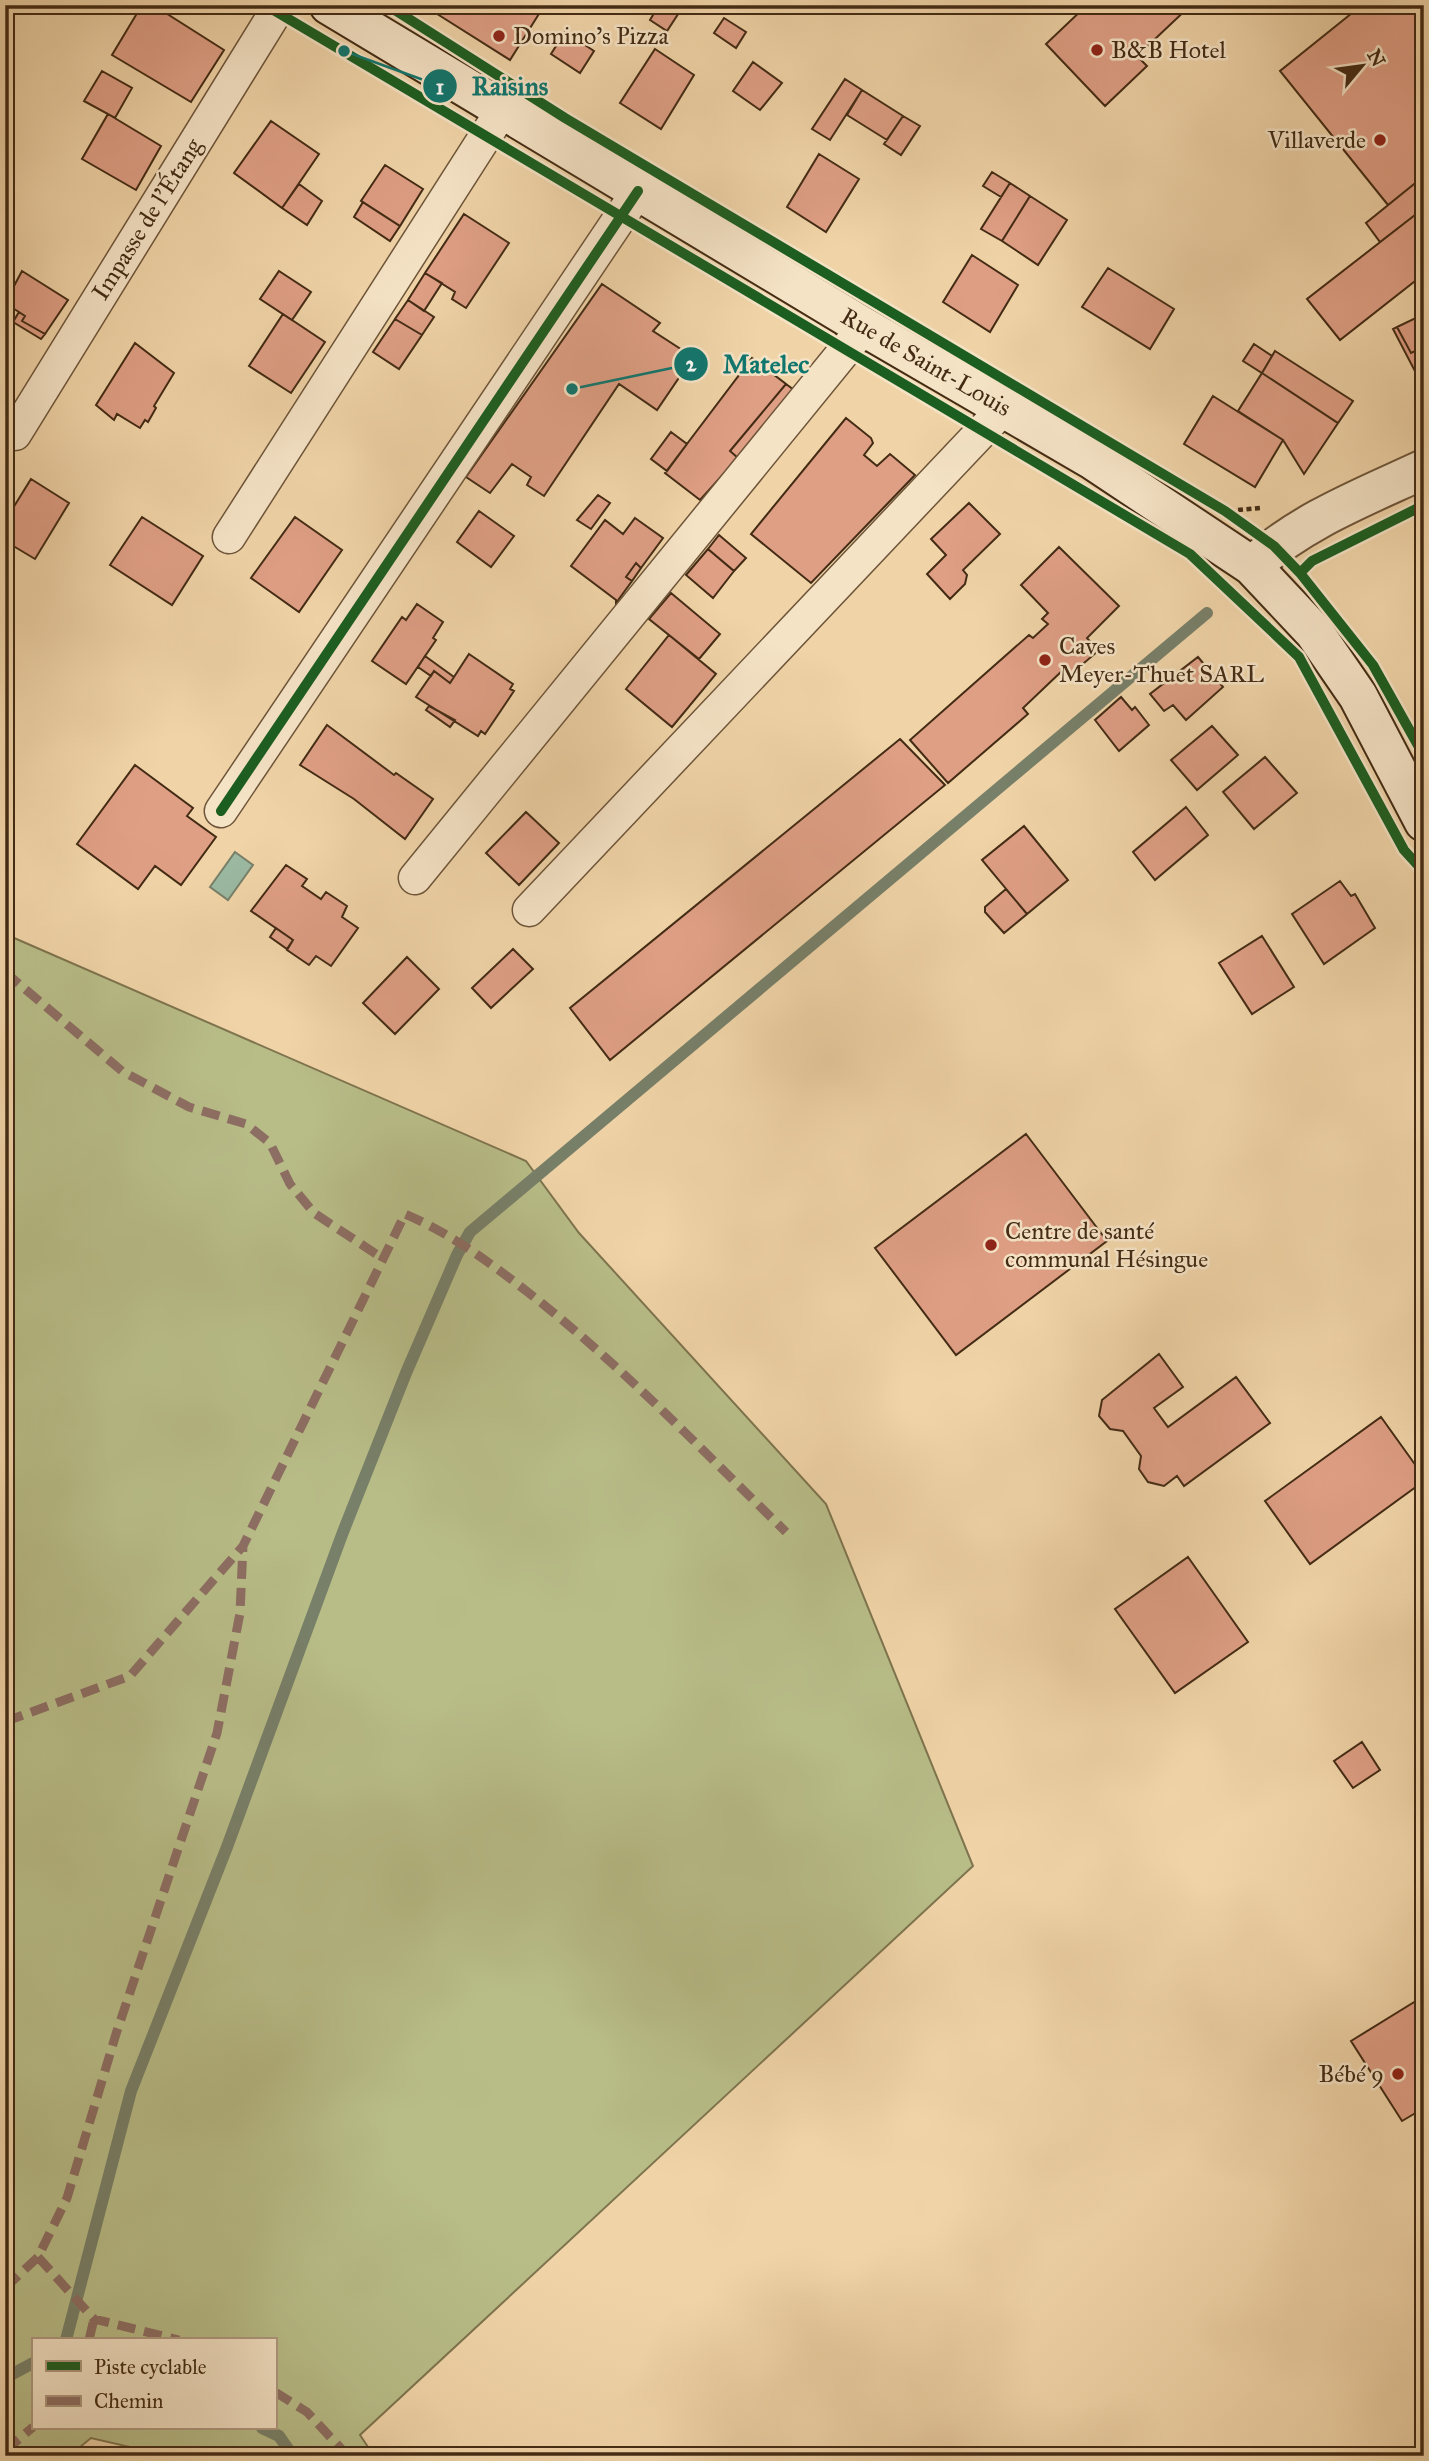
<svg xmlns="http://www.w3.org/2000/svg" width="1429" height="2461" font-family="'IM FELL Great Primer',serif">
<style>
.green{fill:#b8bd88;stroke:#7e744e;stroke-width:2;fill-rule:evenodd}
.water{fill:#9bb9a2;stroke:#788069;stroke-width:2}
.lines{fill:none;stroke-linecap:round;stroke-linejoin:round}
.stream{stroke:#788069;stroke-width:12}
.building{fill:#df9f85;stroke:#432b14;stroke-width:2}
.minor-casing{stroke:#6e5539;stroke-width:35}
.tertiary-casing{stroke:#6e5539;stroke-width:42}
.secondary-casing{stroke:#432b14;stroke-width:42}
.path{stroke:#432b14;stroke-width:4.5;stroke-dasharray:5 3.5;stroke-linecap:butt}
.minor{stroke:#f5e3c6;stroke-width:32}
.tertiary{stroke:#f5e3c6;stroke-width:38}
.secondary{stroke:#f5e3c6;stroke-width:38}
.quiet{stroke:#8d6e63;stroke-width:9;stroke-dasharray:18 9;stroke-linecap:butt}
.cycleway-casing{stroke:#f5e3c6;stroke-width:15}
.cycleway{stroke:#1b5e20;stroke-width:10}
.poi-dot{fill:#8f2418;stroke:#f5e3c6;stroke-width:2.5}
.labels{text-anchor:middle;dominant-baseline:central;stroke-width:5;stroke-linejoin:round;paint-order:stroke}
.poi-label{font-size:24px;fill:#432b14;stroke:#f5e3c6;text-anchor:start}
.street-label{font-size:24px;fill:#432b14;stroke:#f5e3c6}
.leader{fill:none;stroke:#0f766e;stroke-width:2.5}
.callout-dot{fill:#0f766e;stroke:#f5e3c6;stroke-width:2.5}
.mark-label{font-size:21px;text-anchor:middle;font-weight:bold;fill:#fff}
.callout-label{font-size:26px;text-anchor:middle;font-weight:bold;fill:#0f766e;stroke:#f5e3c6;stroke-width:5;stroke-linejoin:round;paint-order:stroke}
</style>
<rect width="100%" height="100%" fill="#f0d4a8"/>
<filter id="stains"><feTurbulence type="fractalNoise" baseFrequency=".00286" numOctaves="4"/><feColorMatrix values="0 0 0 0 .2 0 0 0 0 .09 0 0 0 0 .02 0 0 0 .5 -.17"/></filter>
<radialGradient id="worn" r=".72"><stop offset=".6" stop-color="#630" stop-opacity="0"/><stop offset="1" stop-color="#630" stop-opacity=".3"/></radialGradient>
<path class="green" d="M5 934 526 1161 579 1233 826 1504 973 1866 360 2435 374 2456H169L91 2438 69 2456H5ZM33 2340H275V2428H33Z"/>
<path class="water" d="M235 852 253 865 228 900 210 887Z"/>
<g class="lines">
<path class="stream" d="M66 2340 131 2091 227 1847 343 1532 406 1373 457 1255 470 1232 1207 613
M5 2378 33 2363
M262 2428 279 2436 293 2456"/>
</g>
<path class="building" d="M142 5H153L224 50 191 102 112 55Z
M438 5H536L542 9 510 60 434 12Z
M659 5H684L667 31 650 20Z
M1087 5H1191L1137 56 1147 66 1105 106 1046 44Z
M1362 5H1424V176L1388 205 1280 71Z
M724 18 746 32 736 48 714 33Z
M565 32 594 51 580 73 551 54Z
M655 49 694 75 661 129 620 103Z
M753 62 782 83 760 110 733 91Z
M102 71 132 88 115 118 84 101Z
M845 79 862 90 830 140 812 129Z
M862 90 903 116 887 140 847 115Z
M108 114 161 146 136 190 82 159Z
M903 116 920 126 901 155 884 144Z
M271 121 319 154 282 208 234 173Z
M819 154 859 179 826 232 787 207Z
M385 165 423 189 400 226 361 201Z
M992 172 1010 183 1001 197 983 186Z
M1424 176V208L1380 242 1366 223Z
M1010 183 1030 196 1002 241 981 229Z
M299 184 322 201 307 225 282 208Z
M1030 196 1067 220 1038 265 1002 241Z
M363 202 400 226 390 241 354 217Z
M1424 208V274L1340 340 1307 299Z
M464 214 509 243 466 308 452 299 455 292 425 273Z
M972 255 1018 285 990 332 943 302Z
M1108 268 1174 309 1150 349 1082 307Z
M22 271 68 300 45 334 22 321 25 316 5 303Z
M279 271 311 292 292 320 260 299Z
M425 273 442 283 424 311 408 300Z
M602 284 660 323 653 331 693 357 657 410 619 384 544 496 527 485 531 477 512 464 490 493 466 477Z
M408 300 434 317 422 335 395 319Z
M19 312 25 316 22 321 45 334 41 339 13 322Z
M283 314 325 342 291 393 249 366Z
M1424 314V347L1411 353 1397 327Z
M395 319 422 335 399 369 373 352Z
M1397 327 1411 353 1424 347V374L1418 377 1393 329Z
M135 343 174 373 154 406 156 408 148 422 145 420 140 428 117 414 114 420 96 405Z
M1254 344 1272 356 1262 373 1243 361Z
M1275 351 1353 401 1338 423 1262 373Z
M752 358 786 384 730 451 738 458 700 500 665 473Z
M1262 373 1338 423 1304 474 1283 440 1238 411Z
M786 384 794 390 738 458 730 451Z
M1213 396 1283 440 1255 487 1184 444Z
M846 418 871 438 873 443 864 455 877 466 890 454 915 475 811 583 751 534Z
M671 432 687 444 667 471 651 459Z
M31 479 69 503 35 559 5 541V521Z
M598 495 610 503 591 529 577 520Z
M969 503 1000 534 963 570 967 575 965 584 950 599 927 574 946 555 931 539Z
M479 511 514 536 491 567 457 542Z
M142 517 203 556 172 605 110 565Z
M295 517 342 550 299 612 251 578Z
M635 518 663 538 641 568 636 563 626 577 632 581 616 603V600L571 566 605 520 623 534Z
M719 535 746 558 734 571 708 549Z
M1059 547 1119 606 1087 638 1098 651 1069 676 1063 670 1023 708 1028 714 948 783 910 740 1029 635 1033 638 1048 624 1042 619 1048 613 1021 585Z
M708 549 734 571 713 598 686 575Z
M636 563 641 568 632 581 626 577Z
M671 593 720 634 699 659 649 619Z
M417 604 443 622 433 638 436 640 406 684 372 661 402 617 406 620Z
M669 635 716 674 672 727 626 689Z
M469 654 513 684 510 689 514 691 485 734 481 731 478 736 416 697 434 671 450 683Z
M425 656 454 677 450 683 434 671 431 676 418 667Z
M1198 657 1223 687 1186 720 1173 705 1164 711 1150 694Z
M1121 697 1132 710 1135 707 1149 725 1119 751 1095 720Z
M429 706 455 720 450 727 426 710Z
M327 725 394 775 396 773 433 799 405 839 354 799 300 765Z
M1212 726 1238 755 1197 790 1171 760Z
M900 739 945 785 610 1060 570 1008Z
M1265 757 1297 793 1254 829 1223 792Z
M135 765 193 808 187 816 216 837 181 885 155 866 138 889 77 844Z
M1186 807 1208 835 1155 880 1133 852Z
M526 812 559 843 519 885 486 853Z
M1024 826 1068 880 1027 914 982 860Z
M286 865 307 879 302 886 321 899 326 892 347 906 342 917 358 928 331 966 316 956 309 965 287 950 293 940 251 911Z
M1340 881 1351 896 1355 894 1375 928 1324 964 1292 914Z
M1006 889 1027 914 1004 933 985 912V907Z
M276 928 293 940 287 949 270 937Z
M1262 936 1294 987 1252 1014 1219 963Z
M513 949 533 969 491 1008 472 988Z
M407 957 439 989 395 1034 363 1003Z
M1026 1134 1107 1241 956 1355 875 1248Z
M1159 1354 1183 1387 1154 1408 1168 1427 1236 1377 1270 1423 1184 1486 1177 1476 1164 1486 1148 1482 1139 1469 1141 1456 1123 1431 1110 1429 1099 1416 1102 1400Z
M1381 1417 1424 1477V1481L1310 1564 1265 1501Z
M1188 1557 1248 1642 1175 1693 1115 1609Z
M1362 1742 1380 1770 1353 1788 1334 1761Z
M1424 1996V2108L1402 2121 1351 2041Z"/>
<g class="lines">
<defs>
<path id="minor" d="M15 434 280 5
M229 537 503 109
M221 811 638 191
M415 878 864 327
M529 910 1004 408"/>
<path id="tertiary" d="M1252 566C1301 521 1364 497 1424 469"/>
<path id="secondary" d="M329 5 864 327 1091 459 1252 566 1314 632 1358 696 1424 822"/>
</defs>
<use href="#minor" class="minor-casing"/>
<use href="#tertiary" class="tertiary-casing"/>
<use href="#secondary" class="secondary-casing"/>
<path class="path" d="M1238 510 1261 508"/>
<use href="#minor" class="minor"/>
<use href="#tertiary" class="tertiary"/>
<use href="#secondary" class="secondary"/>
<path class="quiet" d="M5 972 122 1071 189 1107 246 1124 270 1143 290 1184 314 1213 382 1258
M5 1717 15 1718 130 1676 243 1546 405 1214C454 1235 493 1265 534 1297 624 1368 704 1452 786 1532
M38 2257 94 2319 179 2340
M5 2288 38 2257 67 2198 116 2034 217 1733 240 1613 243 1546
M89 2340 94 2319
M275 2392 307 2412 348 2456
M5 2451 33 2427"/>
<defs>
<path id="cycleway" d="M265 5 1190 554 1299 657 1404 850 1424 872
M387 5 565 118 1225 511 1274 546 1300 573 1373 665 1424 756
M1300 573 1312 561 1424 505
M221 811 638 191"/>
</defs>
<use href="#cycleway" class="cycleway-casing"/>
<use href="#cycleway" class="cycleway"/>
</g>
<g class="poi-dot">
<circle cx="499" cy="36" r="7"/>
<circle cx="1097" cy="50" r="7"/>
<circle cx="1380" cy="140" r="7"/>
<circle cx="1045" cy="660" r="7"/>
<circle cx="991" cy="1245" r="7"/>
<circle cx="1398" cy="2074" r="7"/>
</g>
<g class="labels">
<g class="poi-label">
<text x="513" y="36">Domino's Pizza</text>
<text x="1111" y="50">B&amp;B Hotel</text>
<text x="1366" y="140" text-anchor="end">Villaverde</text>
<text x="1059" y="646">Caves<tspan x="1059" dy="28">Meyer-Thuet SARL</tspan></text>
<text x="1005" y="1231">Centre de santé<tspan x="1005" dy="28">communal Hésingue</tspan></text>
<text x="1384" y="2074" text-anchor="end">Bébé 9</text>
</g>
<g class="street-label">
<text transform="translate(147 219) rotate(-58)">Impasse de l'Étang</text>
<text transform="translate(926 362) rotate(30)">Rue de Saint-Louis</text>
</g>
</g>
<path class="leader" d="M344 51L440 86M572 389L691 364"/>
<g class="callout-dot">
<circle cx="344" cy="51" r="7"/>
<circle cx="572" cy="389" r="7"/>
<circle cx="440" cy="86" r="18"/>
<circle cx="691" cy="364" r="18"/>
</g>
<g class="mark-label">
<text x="440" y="94">1</text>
<text x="691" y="371">2</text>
</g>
<g class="callout-label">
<text x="510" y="95">Raisins</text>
<text x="766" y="373">Matelec</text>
</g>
<rect width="1429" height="2461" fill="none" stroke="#f0d4a8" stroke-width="28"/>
<rect x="7" y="7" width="1415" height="2447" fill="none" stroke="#432b14" stroke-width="3.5"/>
<rect x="14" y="14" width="1401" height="2433" fill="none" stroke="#432b14" stroke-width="2"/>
<rect x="32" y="2338" width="245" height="91" fill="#f5e3c6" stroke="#ae997f" stroke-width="2"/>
<rect x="46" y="2361" width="35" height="10" fill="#1b5e20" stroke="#ae997f" stroke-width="2"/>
<text x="94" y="2374" font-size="21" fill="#432b14">Piste cyclable</text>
<rect x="46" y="2396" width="35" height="10" fill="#8d6e63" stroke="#ae997f" stroke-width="2"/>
<text x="94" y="2408" font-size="21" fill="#432b14">Chemin</text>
<g transform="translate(1362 66) rotate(61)" stroke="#f5e3c6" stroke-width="5" paint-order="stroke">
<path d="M0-5L12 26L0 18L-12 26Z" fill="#432b14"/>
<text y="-10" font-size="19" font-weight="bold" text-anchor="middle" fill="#432b14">N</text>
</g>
<rect width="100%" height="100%" filter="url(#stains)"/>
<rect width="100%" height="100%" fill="url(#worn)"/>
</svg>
